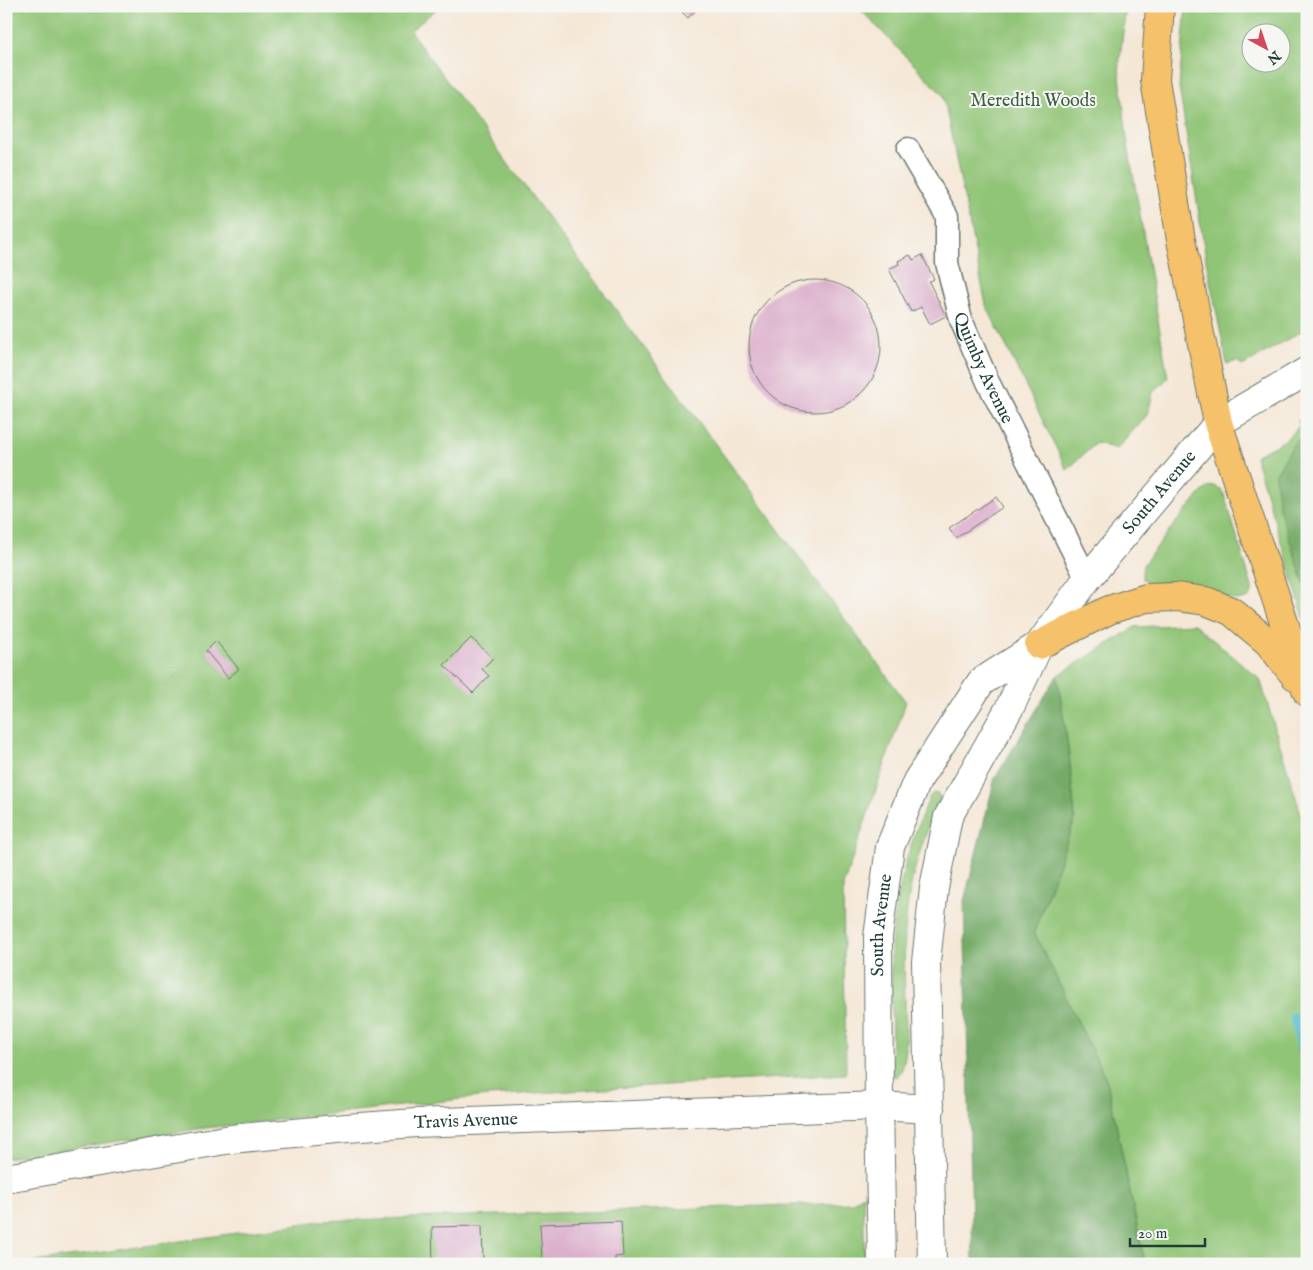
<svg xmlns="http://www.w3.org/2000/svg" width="1313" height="1270" font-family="'IM FELL English',serif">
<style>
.green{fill:#90c476;stroke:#588055;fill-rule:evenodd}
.forest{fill:#74aa67;stroke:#4a744e}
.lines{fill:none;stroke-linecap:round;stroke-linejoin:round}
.stream{stroke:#50bacd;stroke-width:8}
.building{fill:#dcafcc}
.minor-casing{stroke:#6a786d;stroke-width:25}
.tertiary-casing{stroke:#6a786d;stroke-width:30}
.motorway-casing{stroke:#6a786d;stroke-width:30}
.minor{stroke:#fff;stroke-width:22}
.tertiary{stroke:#fff;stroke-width:28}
.motorway{stroke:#f5c16b;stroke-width:28}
.labels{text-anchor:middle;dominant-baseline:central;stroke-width:4;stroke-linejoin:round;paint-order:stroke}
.park-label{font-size:18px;fill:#3b5f44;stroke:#f6f6f2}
.street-label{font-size:18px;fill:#1f3d34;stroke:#f6f6f2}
</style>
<rect width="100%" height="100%" fill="#f6f6f2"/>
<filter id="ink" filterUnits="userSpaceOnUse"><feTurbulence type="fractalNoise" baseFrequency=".02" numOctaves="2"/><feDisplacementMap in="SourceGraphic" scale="10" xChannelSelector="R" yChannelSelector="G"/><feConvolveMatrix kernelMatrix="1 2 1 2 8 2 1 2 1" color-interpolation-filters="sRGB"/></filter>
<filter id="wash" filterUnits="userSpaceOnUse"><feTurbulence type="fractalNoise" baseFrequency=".0096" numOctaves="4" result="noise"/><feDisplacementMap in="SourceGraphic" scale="20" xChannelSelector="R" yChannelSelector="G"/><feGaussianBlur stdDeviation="1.12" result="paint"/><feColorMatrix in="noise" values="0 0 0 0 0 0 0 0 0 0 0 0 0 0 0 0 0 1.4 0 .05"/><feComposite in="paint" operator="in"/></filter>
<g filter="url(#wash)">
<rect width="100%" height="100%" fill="#f5e7d6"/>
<path class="green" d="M6 6H440L410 31 906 702 843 886 846 1074 488 1096 205 1128 6 1158Z
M857 6H1126L1119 67 1127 139 1168 378 1153 392 1148 414 1117 449 1096 443 1067 470 986 305 943 95Z
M1186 6H1307V330L1302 331 1242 366 1237 361 1227 364 1207 266 1179 87ZM1250 32H1280V62H1250Z
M1307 416V628L1255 456 1284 441 1300 425 1298 421Z
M1214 486 1221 489 1225 497 1252 587C1254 598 1246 601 1236 600L1149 584 1143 579 1142 574 1143 565 1177 521 1202 492 1209 487Z
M1194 624 1260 679 1307 834V1264H1145L1107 1081 1033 932 1075 819 1069 754 1057 676 1135 627Z
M934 793 938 794 940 797V800C927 829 916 859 910 890 903 926 904 964 905 1001 905 1017 911 1068 896 1077L892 1075 891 945C894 917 899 889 906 862 912 839 921 818 930 796Z
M863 1195 865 1264H20L320 1221 851 1203Z"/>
<path class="forest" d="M1307 435V592L1279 508 1275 475 1295 442Z
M1057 676 1069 754 1075 819 1034 932 1107 1081 1145 1264H973L964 901 995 778Z"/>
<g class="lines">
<path class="stream" d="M1293 1016 1307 1069"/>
</g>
<g id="blocks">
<path class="building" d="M676 6H699L688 18Z
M910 255 913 260 922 255 934 279 929 282 946 316 930 324 921 307 911 312 889 269 899 264 898 261Z
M749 346a66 66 0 1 1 132 0a66 66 0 1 1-132 0Z
M996 497 1003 507 956 538 949 528Z
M471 638 493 658 482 669 489 676 473 693 444 665Z
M216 641 239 669 228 678 206 651Z
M621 1221 623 1256 615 1257V1264H568V1258L542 1259 540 1224Z
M482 1226 483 1261 433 1262 432 1227Z"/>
</g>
</g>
<g filter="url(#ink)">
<use href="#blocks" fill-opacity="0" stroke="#6a786d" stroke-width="1"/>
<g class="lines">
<defs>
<g id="minor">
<path id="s1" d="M908 149 947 216V263L961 320 988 382 1087 579"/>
</g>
<g id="tertiary">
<path id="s2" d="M6 1178 231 1139 347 1128 416 1123 879 1106 930 1109"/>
<path id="s3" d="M882 1264 879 1106 878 937 890 847 917 781 981 682 1039 645"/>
<path id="s4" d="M932 1264 926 962 934 888 948 817 1010 707 1039 645 1087 579 1218 423 1307 371"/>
</g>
<path id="motorway" d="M1160 6 1155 80 1181 240 1218 423 1307 692
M1039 645 1109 610 1146 598 1177 597 1206 601 1231 611 1268 642 1295 676"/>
</defs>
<use href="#minor" class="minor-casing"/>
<use href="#tertiary" class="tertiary-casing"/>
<use href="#motorway" class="motorway-casing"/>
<use href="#minor" class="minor"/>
<use href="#tertiary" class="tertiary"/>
<use href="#motorway" class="motorway"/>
</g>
</g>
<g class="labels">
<g class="park-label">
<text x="1033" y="101">Meredith Woods</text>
</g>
<g class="street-label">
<text stroke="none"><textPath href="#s1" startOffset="236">Quimby Avenue</textPath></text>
<text stroke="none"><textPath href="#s4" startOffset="838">South Avenue</textPath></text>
<text stroke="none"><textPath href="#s3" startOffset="339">South Avenue</textPath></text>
<text stroke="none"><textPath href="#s2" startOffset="464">Travis Avenue</textPath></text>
</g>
</g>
<rect width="1313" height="1270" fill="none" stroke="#f6f6f2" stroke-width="25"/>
<g transform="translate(1266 48) rotate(140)"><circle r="24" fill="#f6f6f2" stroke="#a0aca6"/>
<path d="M0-4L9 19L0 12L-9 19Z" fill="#d1495b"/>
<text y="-8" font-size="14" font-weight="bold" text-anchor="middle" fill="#1f3d34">N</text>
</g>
<path d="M1130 1238v8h75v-8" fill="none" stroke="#1f3d34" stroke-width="2.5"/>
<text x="1138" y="1238" font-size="15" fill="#1f3d34" stroke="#f6f6f2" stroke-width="4" paint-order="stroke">20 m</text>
</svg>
